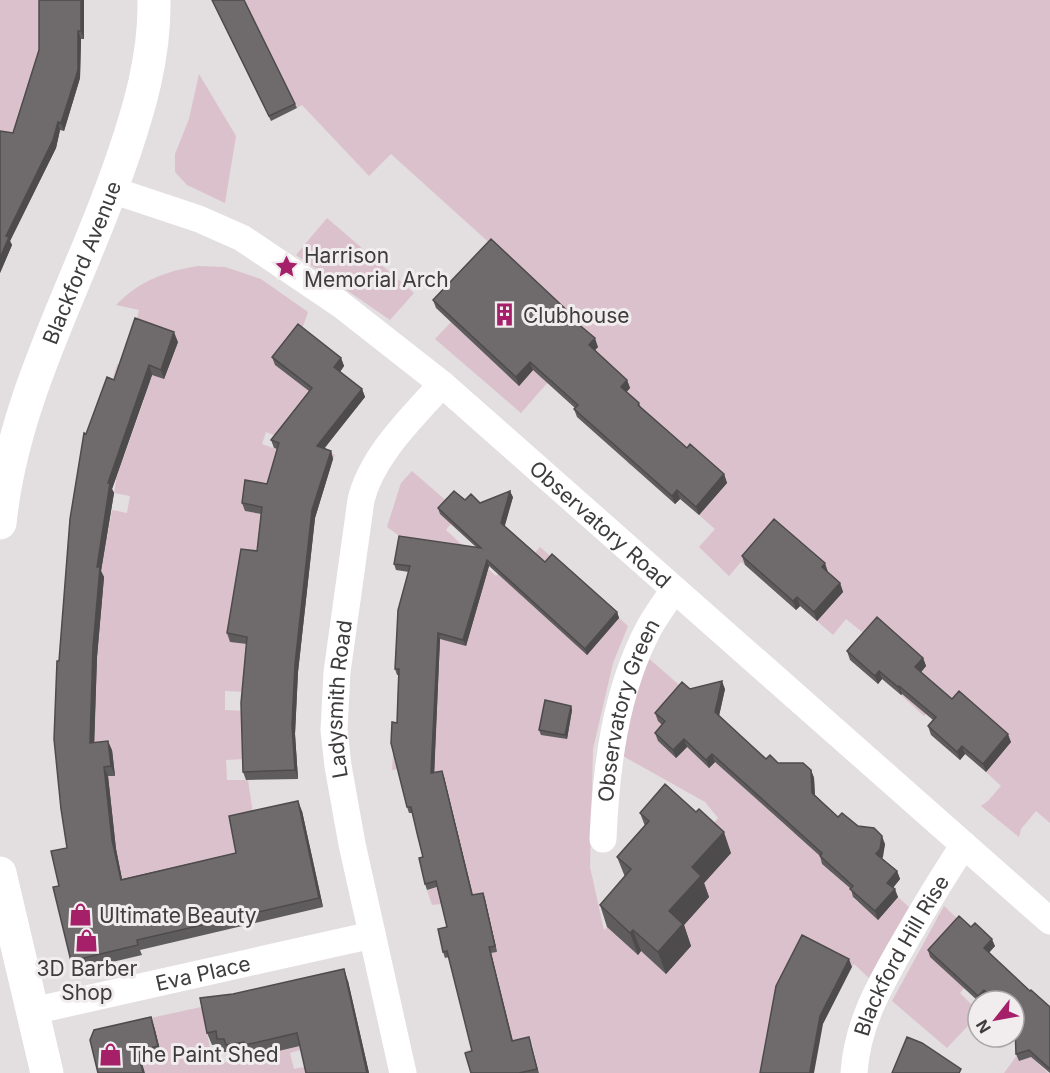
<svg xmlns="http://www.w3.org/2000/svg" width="1050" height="1073" font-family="Inter,sans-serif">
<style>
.green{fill:#dbc1cb}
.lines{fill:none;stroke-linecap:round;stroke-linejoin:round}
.minor{stroke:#fff;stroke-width:27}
.tertiary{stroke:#fff;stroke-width:33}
.wall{fill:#5f5c5d}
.shaded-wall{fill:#4e4b4c}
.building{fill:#6f6b6c;stroke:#4e4b4c;stroke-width:1.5}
.labels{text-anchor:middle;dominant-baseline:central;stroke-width:6;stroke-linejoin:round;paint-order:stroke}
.poi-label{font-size:21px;fill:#3e3c3d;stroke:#f1eced;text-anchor:start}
.street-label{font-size:21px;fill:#3e3c3d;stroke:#f1eced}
</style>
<rect width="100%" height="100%" fill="#e3dee0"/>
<path class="green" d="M0 0H42V48L16 140 0 138Z
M244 0H1050V823L1036 811 1021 829 1019 837 981 806 988 801 1001 786 986 772 1011 742 955 707 941 696 924 716 901 695 926 666 874 620 862 632 846 619 833 635 817 621 843 592 825 576 828 572 745 565 741 562 729 576 699 547 715 529 699 515 727 482 690 456 661 431 631 466 627 462 631 457 624 395 629 388 577 349 521 413 435 339 451 322 494 247 391 154 369 176 302 105 297 108Z
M199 74 236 136 225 203 187 185 175 172V154L189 119Z
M327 218 414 293 390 320 296 255Z
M198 266 225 267 261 279 308 312 301 332 317 394 333 437 324 450 335 455 333 459 266 432 262 444 282 451 270 492 245 511 266 515 247 692 225 691V710L246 711V759L226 760 227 780H248L254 821 270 856 114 897 84 753 73 533 107 538 112 510 127 513 130 496 114 493 116 481 109 450 124 456 144 400 110 387 117 364 126 366 139 310 116 305C139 281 166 271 198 266Z
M412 471 450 504 441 514 451 524 446 530 496 576 524 547 533 555 540 547 555 560 522 596 587 654 619 618 628 626 613 663 593 749 590 867 604 930 607 927 638 954 641 951 666 973 691 945 667 923C680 887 692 848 718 818L705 802 623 756 635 690 647 657 685 690 668 730 658 741 676 758 687 747 709 768 737 738 750 749 753 746 772 763 748 791 793 832 818 804 823 864 856 894 853 898 878 919 898 897 910 908 869 978 854 964 852 967 806 944 793 1073H539L532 1043 467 1059 465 1051 472 1049 455 961 497 952 485 899 432 905 427 890 469 880 399 769 392 770 393 754 435 756 439 648 397 628 399 618 422 625 409 543 387 527 401 483Z
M944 906 962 923 931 957 964 988 960 993 975 1008 978 1006V1015L947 1048 892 1001Z
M201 1007 214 1065 301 1046H314L290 1053 294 1069 318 1064 320 1073H145L142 1063 162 1058 151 1018Z
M1018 1054 1031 1057 1048 1073H1004Z"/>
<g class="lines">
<g class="minor">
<path id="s1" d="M112 190 199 219 242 238 340 304 442 384 1050 921"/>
<path id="s2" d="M603 839C606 768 615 692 649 628 656 615 665 603 674 590"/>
<path id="s3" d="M33 1011 372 935"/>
<path id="s4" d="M403 1073 352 844 338 766 334 730 337 672 361 500C372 455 412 418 442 384"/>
<path id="s5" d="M854 1073C857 1026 878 988 901 948 921 913 941 879 964 845"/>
</g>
<g class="tertiary">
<path id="s6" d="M0 523C13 396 79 284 120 165 139 111 155 57 154 0"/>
<path d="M0 873 47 1073"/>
</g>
</g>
<path class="wall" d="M39 0H84V39H81L80 78 64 131 60 130 56 148 10 241 12 245 0 273V131L13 133 39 50Z
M212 0H244L297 108 271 121Z
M433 300 575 321 598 347 595 350 627 380 630 388 626 392 639 403 641 408 687 448 724 474 727 483 699 515 680 499 675 504 577 417 574 409 575 408 533 370 519 386 436 308Z
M178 342 164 379 152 375 112 489 114 493 101 571 104 577 97 657 94 742 112 750 115 776H108L116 849 122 879 236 853 302 811 323 907 140 950 142 955 74 971 71 961 59 886 67 848 59 661 86 434 114 380Z
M272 357 341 358 344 366 340 372 362 389 365 397 324 448 331 451 333 459 315 518 298 672 295 734 298 779 246 780 243 772 247 644 230 642 227 633 257 551 261 514 245 511 242 503 267 484 277 449 274 448 271 440 309 391 275 365Z
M513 497 504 526 545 562 617 612 619 618 587 655 489 566 466 646 440 639 434 773 444 777 473 895 483 893 485 899 497 952 491 953 513 1041 529 1037 539 1073H471L472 1051 449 957 445 958 443 952 447 927 437 887 427 890 425 884 423 857 412 813H409L407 807 397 723 399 675H397L395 669 409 572 396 570 394 564 476 547 440 514 438 508 465 500 480 503Z
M742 556 828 572 840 583 843 592 817 621 800 606 796 610 745 565Z
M847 651 923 658 926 666 921 672 952 699 1011 742 986 772 965 754 960 760 931 735 928 726 933 720 902 694 901 695 882 679 878 684 850 660Z
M690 689H725L719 716 766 759 778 763 811 770 814 778 815 795 838 817 858 826 885 844 882 858 897 871 900 879 893 888 898 897 878 920 853 897 851 889 822 864 820 856 715 762 709 768 687 747 676 758 658 741 655 733 662 725 658 721 655 713Z
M571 706 572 710 567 739 541 735 539 730Z
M640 813 731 853 704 883 709 897 684 925 691 946 666 974 641 951 638 955 607 927 600 905 625 877 617 857 645 826Z
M971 927 995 946 989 953 1030 991 1050 1007V1073L1031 1057 1019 1061 1016 1054 1014 1001H990L986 997 983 1001H978L930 957 928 950Z
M348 981 369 1073H306L300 1046 249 1058 248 1054 230 1057 228 1052H222L219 1044 212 1045 207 1033Z
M151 1017 155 1030 162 1058 98 1073Z"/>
<path class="shaded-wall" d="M81 0H84V39L81 31Z
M78 31 81 39 80 78 64 131 61 123Z
M58 122 60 130 56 148 10 241 12 245 0 273V258L6 236Z
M174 332 178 342 164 379 161 370Z
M595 338 598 347 592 353 589 345Z
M341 358 344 366 337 376 334 367Z
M530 362 533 370 519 386 516 377Z
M149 365 152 375 112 489 114 493 101 571 104 577 97 657 94 752 90 743 97 567 108 483Z
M627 380 630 388 624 395 621 387Z
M362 389 365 397 320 454 317 446Z
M331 451 333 459 315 518 298 672 295 734 298 779 295 770 292 725 295 664 312 510Z
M724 474 727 483 699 515 696 507Z
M677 490 680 499 675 504 672 496Z
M510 491 513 497 504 529 501 523Z
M487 560 489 566 466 646 463 640Z
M825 563 828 572 825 576 822 567Z
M840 583 843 592 817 621 814 612Z
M797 597 800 606 796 610 793 601Z
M617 612 619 618 587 655 585 649Z
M438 633 440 639 434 779 431 773Z
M923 658 926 666 918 676 915 667Z
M879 671 882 679 878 684 875 676Z
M722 681 725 689 718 720 715 712Z
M899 686 902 694 901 695 898 687Z
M571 706 572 710 567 739 565 735Z
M1008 734 1011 742 986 772 983 764Z
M684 739 687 747 676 758 673 750Z
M108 741 112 750 115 776 111 766Z
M962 746 965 754 960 760 957 752Z
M712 754 715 762 709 768 706 760Z
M104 767 108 776 116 849 124 889 121 880 112 840Z
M811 770 814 778 815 801 812 793Z
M442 771 444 777 474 901 472 895Z
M298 801 302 811 323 907 319 898Z
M724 832 731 853 704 883 709 897 684 925 691 946 666 974 658 952 669 911 692 867Z
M882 836 885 844 883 857 879 862 876 854Z
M897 871 900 879 890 891 887 883Z
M895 889 898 897 878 920 875 911Z
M483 893 485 899 497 952 495 946Z
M633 930 641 951 638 955 630 933Z
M992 939 995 946 986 955 984 948Z
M489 947 491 953 514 1047 512 1041Z
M849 959 852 967 823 1024 814 1073H810V1071L820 1016Z
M344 969 348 981 369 1073H367Z
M984 990 986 997 983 1001H980L978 996Z
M151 1017 155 1030 162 1058 158 1046Z
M138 1051 142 1063 145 1073H143Z"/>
<path class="building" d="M39 0H81V31H78V70L61 123 58 122 53 140 6 236 9 237 0 258V131L13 133 39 50Z
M212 0H244L295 104 269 116Z
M491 239 573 316 571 318 595 338 589 345 627 380 621 387 639 403 638 405 687 448 690 444 724 474 696 507 677 490 672 496 574 409 578 405 530 362 516 377 433 300Z
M135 318 174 332 161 370 149 365 108 483H110L97 567H100L93 647 90 743 108 741 111 766 104 767 112 840 121 880 236 853 229 816 298 801 319 898 137 940 138 945 71 961 53 887 59 886 51 851 67 848 61 809 54 739 57 661H59L70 519 84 433 86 434 107 377 114 380Z
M298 324 341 358 334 367 362 389 317 446 331 451 312 510 295 664 292 725 295 770 243 772 241 703 247 637 227 633 241 549 257 551 262 507 242 503 245 480 267 484 279 443 271 440 312 388 272 357Z
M454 491 465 500 471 494 480 503 510 491 501 523 545 562 552 554 617 612 585 649 487 560 463 640 438 633 431 773 442 771 472 895 483 893 495 946 489 947 512 1041 529 1037 537 1069 519 1073H471L465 1053 472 1051 447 951 443 952 438 929 447 927 436 881 425 884 419 858 423 857 417 833 411 807H407L391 743 392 722 397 723 398 694 399 669H395L398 610 410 566 394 564 399 536 481 548 438 508Z
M774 519 825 563 822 567 840 583 814 612 797 597 793 601 742 556Z
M877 617 923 658 915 667 952 699 959 691 1008 734 983 764 962 746 957 752 928 726 936 717 899 686 898 687 879 671 875 676 847 651Z
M722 681 715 712 766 759 770 755 778 763H803L811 770 812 793 838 817 842 813 858 826 874 828 882 836 880 849 876 854 897 871 887 883 895 889 875 911 850 889 853 886 820 856 822 853 712 754 706 760 684 739 673 750 655 733 665 721 655 713 682 682 690 689Z
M545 700 571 706 565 735 539 730Z
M665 784 696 812 699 809 724 832 692 867 701 876 669 911 683 924 658 952 633 930 630 933 600 905 631 869 617 857 649 821 640 813Z
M959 916 971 927 975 923 992 939 984 948 1030 991 1031 990 1050 1007V1069L1029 1050 1016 1054 1014 1001H996L984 990 978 996 928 950Z
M802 935 849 959 820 1016 810 1071V1073H760L776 986Z
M344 969 367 1073H306L297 1033 245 1045 244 1042 226 1045 224 1039H217L216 1031 207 1033 200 998 233 994Z
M151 1017 158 1046 138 1051 143 1073H98L90 1040 94 1030Z
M907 1037 922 1043 961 1069 959 1073H892Z"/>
<defs>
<symbol id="sight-bare" viewBox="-9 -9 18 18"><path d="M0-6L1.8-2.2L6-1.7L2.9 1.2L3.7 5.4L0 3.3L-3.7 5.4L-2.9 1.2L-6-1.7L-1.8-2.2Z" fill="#a51f69" stroke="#f1eced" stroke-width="2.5" paint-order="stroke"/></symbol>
<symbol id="building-bare" viewBox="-9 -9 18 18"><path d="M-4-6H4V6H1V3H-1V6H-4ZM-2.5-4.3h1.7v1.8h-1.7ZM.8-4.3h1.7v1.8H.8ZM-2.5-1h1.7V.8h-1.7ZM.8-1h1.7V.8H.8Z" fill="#a51f69" stroke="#f1eced" stroke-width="2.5" paint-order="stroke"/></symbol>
<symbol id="shop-bare" viewBox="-9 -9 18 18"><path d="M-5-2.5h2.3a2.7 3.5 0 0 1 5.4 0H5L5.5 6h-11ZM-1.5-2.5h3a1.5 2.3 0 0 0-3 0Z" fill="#a51f69" stroke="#f1eced" stroke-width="2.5" paint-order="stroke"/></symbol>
</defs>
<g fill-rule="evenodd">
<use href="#sight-bare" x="270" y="250" width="33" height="33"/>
<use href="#building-bare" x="488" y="298" width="33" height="33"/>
<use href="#shop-bare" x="64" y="898" width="33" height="33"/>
<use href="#shop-bare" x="70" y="924" width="33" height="33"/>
<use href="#shop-bare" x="94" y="1038" width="33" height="33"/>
</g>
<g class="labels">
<g class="poi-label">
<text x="304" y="255">Harrison<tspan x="304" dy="24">Memorial Arch</tspan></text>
<text x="523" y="315">Clubhouse</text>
<text x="99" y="915">Ultimate Beauty</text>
<text x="87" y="968" text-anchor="middle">3D Barber<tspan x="87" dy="24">Shop</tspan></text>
<text x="128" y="1054">The Paint Shed</text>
</g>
<g class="street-label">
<text stroke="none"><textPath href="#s6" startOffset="274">Blackford Avenue</textPath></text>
<text stroke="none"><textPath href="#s1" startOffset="598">Observatory Road</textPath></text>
<text stroke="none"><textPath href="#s4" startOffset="381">Ladysmith Road</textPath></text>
<text stroke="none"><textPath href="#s2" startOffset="132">Observatory Green</textPath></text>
<text stroke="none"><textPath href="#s5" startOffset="128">Blackford Hill Rise</textPath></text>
<text stroke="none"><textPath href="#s3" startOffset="174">Eva Place</textPath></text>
</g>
</g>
<g transform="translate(996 1019) rotate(239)"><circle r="28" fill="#f1eced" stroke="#a9a6a7" stroke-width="1.5"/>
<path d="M0-4.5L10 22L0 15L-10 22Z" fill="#a51f69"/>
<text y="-9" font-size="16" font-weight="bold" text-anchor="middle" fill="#3e3c3d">N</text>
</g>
</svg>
